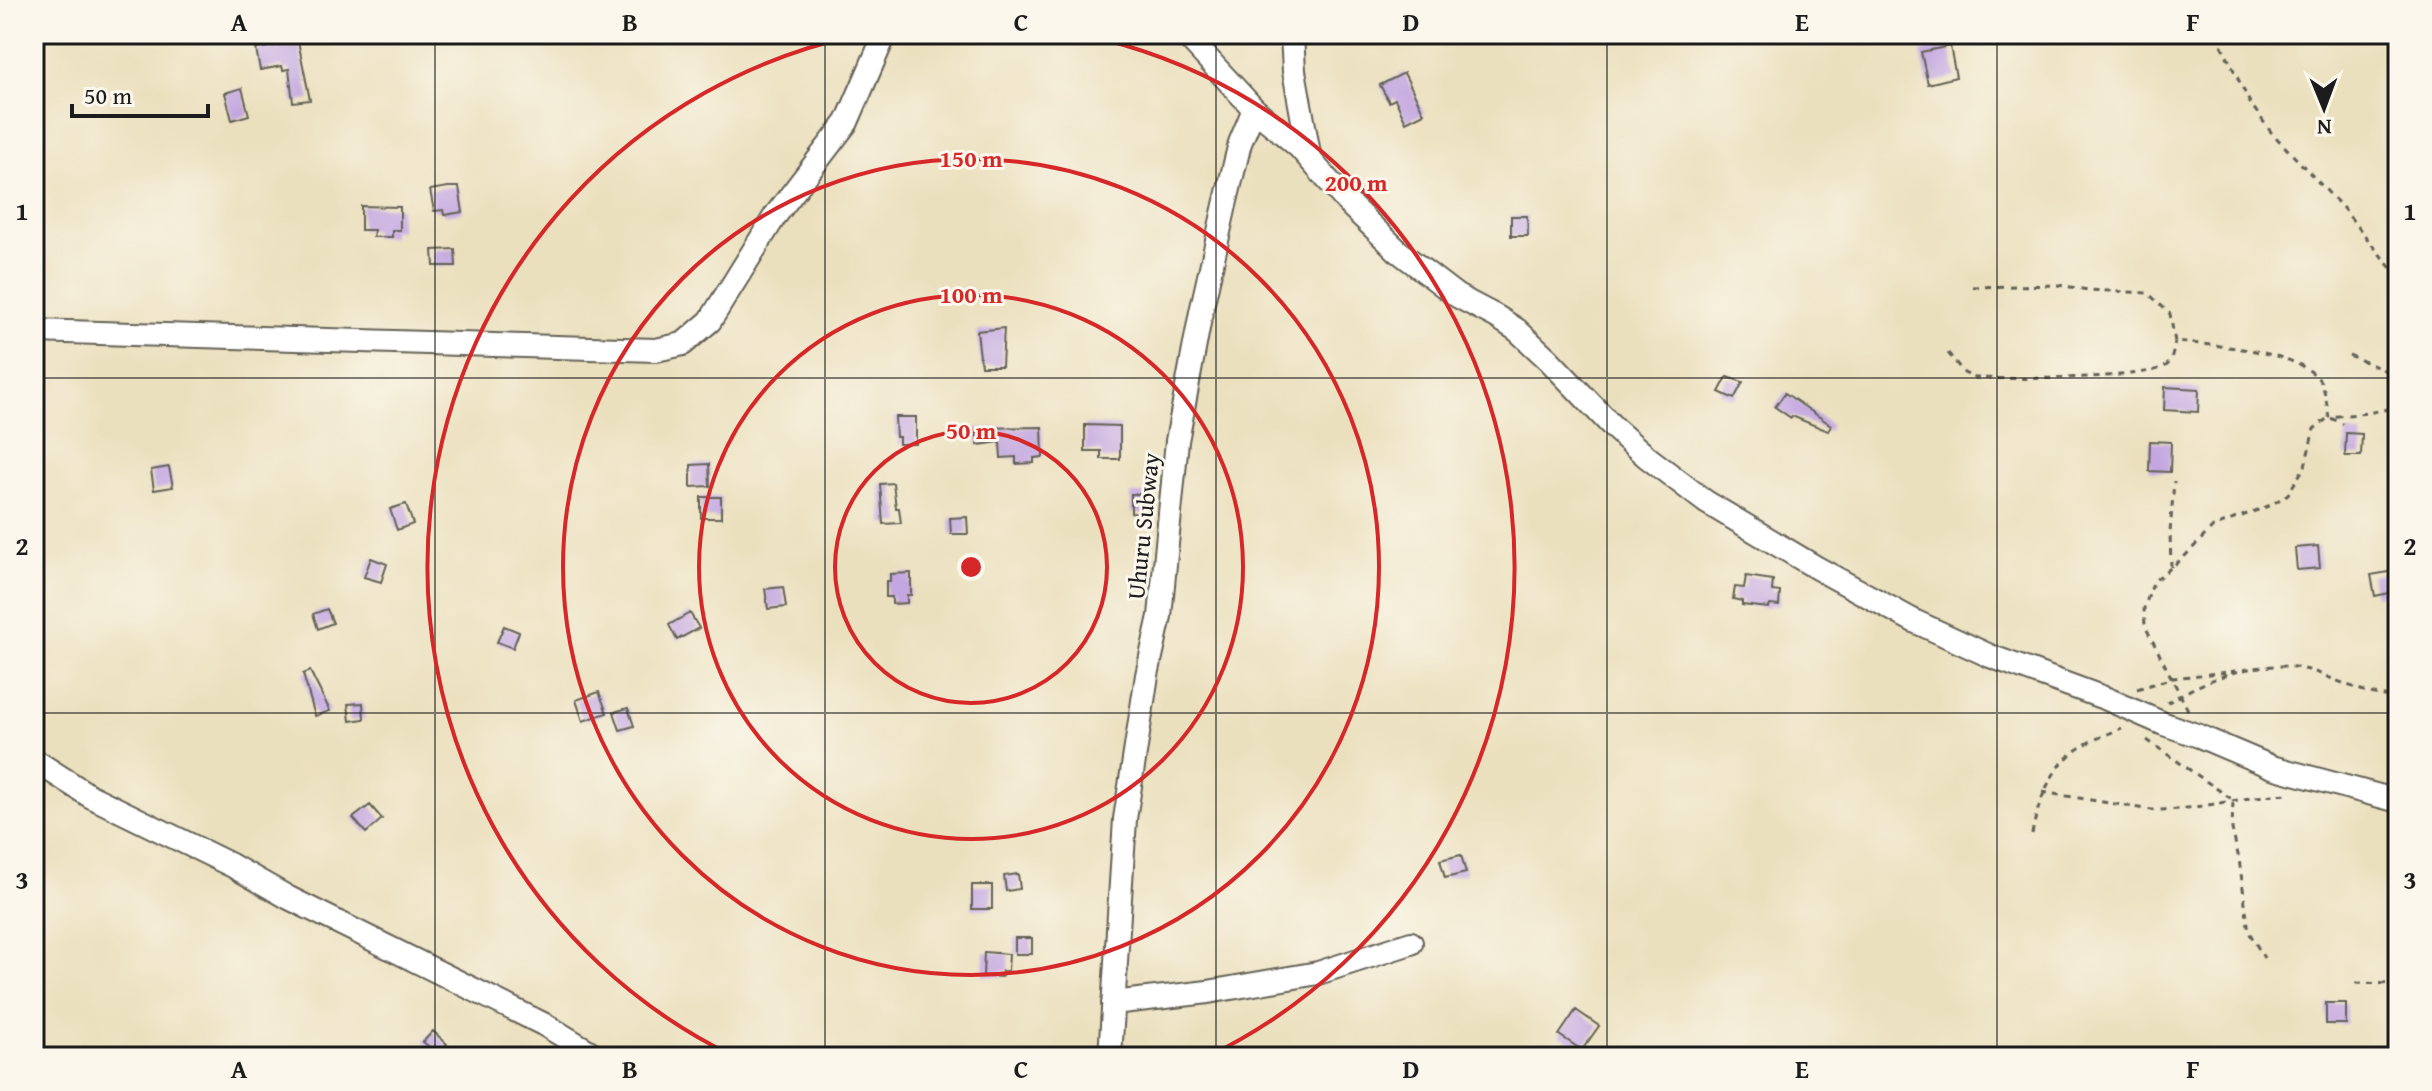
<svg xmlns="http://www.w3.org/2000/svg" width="2432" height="1091" font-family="'Gentium Book Plus',serif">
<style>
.building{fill:#c3a7e0}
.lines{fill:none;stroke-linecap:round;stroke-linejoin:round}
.street-casing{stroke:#646155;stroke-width:26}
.path{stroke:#646155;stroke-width:3;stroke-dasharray:6 6;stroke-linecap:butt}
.street{stroke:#fff;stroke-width:22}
.grid{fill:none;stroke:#1c1c1c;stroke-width:2;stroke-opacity:0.55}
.ring{fill:none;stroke:#d62828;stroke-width:4}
.labels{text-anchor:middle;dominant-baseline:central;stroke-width:6;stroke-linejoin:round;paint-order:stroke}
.street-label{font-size:24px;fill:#1c1c1c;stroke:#fbf7ec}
.centre{fill:#d62828;stroke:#fbf7ec;stroke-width:4}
.ring-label{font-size:24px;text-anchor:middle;font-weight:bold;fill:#d62828;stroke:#fbf7ec;stroke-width:6;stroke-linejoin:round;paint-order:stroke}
.neatline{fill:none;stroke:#1c1c1c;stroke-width:3}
.grid-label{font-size:26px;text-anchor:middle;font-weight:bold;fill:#1c1c1c}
</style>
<rect width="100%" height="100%" fill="#fbf7ec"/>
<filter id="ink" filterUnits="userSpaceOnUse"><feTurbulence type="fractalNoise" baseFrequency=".0125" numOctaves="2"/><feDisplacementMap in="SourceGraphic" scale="16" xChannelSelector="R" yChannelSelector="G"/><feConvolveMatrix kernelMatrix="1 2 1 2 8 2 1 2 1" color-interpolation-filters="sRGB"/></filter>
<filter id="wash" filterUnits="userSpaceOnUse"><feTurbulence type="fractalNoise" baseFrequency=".006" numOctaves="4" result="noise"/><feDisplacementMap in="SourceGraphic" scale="32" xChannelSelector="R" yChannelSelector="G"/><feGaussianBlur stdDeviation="1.8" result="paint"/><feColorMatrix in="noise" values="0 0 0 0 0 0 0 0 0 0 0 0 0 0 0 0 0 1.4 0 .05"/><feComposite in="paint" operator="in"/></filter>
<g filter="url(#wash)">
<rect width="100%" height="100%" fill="#ebe0be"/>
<g id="blocks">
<path class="building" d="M298 41 310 100 293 102 289 69 283 70 282 66 260 70 256 49Z
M1950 46 1956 77 1928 84 1921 52Z
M1404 73 1424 113 1406 122 1395 99 1389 102 1380 85Z
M242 88 249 115 232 120 225 93Z
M448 187H459L463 212 444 215 443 210 434 211 430 190Z
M361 206 400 207V230H392V237H373L374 230H361Z
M1511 216H1527L1528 236H1511Z
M455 249 456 266H434L433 250Z
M1004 328 1002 366H981L977 331Z
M1727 377 1743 382 1734 399 1719 392Z
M2165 387 2199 389 2198 412 2164 410Z
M1785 393 1831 425 1828 431 1792 416 1791 418 1775 407Z
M895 417H916V444H899V437H896Z
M1085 425 1120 426V459H1101V451H1085Z
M1042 427 1043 457 1034 458V463L1016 464V457L1001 458 1000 442 978 445 976 428Z
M2346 433 2362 434 2361 456H2345Z
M2150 441 2171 442 2170 472 2149 471Z
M709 464 710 486 691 487V465Z
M169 467 173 487 154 490 151 470Z
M893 483 896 508H899L901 523 883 524 880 484Z
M1131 494H1150V514L1131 513Z
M701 497H721V518H701Z
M406 504 413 524 397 530 390 509Z
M967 517 968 534H951L950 518Z
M2318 546 2320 568 2297 570 2295 548Z
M371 558 387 564 381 582 364 577Z
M2394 571 2398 591 2375 596 2371 575Z
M911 573V595H907V603L892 604V597H886V581H890V574Z
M1746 576 1773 580 1772 591 1780 592 1779 606 1770 605 1769 608 1742 605V601L1733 599 1735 587 1744 588Z
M783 587 786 607 768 609 765 589Z
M327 609 333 623 318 629 313 614Z
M690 613 699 628 677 640 669 625Z
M504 626 519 632 513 648 497 642Z
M310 671 330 711 315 716 303 674Z
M599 692 607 713 583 721 576 700Z
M363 703 364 719 350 721 348 704Z
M628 708 634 726 620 730 614 712Z
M370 805 382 819 366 833 353 818Z
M1461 855 1466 873 1445 878 1440 860Z
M1018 874 1020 889 1006 891 1004 876Z
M972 885H992V909H972Z
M1015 938H1032V954H1015Z
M984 952 1009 954 1008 971H1002V977L983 976Z
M2326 1003H2346V1024H2326Z
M1576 1010 1599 1026 1582 1050 1559 1035Z
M433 1031 447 1044 438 1054 423 1042Z"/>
</g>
</g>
<g filter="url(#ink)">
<use href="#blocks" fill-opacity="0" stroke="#646155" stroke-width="2"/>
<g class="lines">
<defs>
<path id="street" d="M1185 34 1254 109 1299 147 1348 203 1398 251 1457 296 1497 317 1517 330 1549 360 1614 428 1647 457 1706 502 1817 568 1914 621 1990 656 2107 699 2164 724 2199 736 2272 767 2398 801
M1292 34 1294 71 1310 159
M34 331 656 350 683 344 710 321 775 216 847 122 885 34
M34 760 90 796 231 865 289 898 545 1025 598 1057
M1113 1003 1208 992 1318 973 1411 943
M1110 1057 1125 819 1147 675 1160 616 1177 441 1201 312 1225 205 1240 143 1254 109"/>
</defs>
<use href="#street" class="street-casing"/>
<path class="path" d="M2216 34 2250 103 2271 132 2342 207 2398 277
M1973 287 2058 285 2088 290 2148 293 2170 314 2175 342C2213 345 2286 349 2315 375 2326 384 2326 404 2329 417L2368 413 2398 407
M1948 353 1964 373 1975 378C2005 379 2151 380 2167 365 2173 360 2173 350 2175 342
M2349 355 2398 376
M2171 567 2170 533 2174 481
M2137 689 2173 678 2236 671
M2167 703C2208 677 2267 655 2315 672 2345 683 2365 695 2398 698
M2188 710 2145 626 2144 608 2154 581 2183 558 2213 527 2271 505 2288 494 2305 466 2314 429 2329 417 2343 424
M2147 740 2233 800 2232 829 2239 859 2249 932 2264 958
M2042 792 2152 810C2199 811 2244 795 2291 794
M2032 834C2038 802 2051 765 2081 747 2093 739 2109 734 2122 728
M2356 983 2398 984"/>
<use href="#street" class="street"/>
</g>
</g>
<path class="grid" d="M435 34V1057M825 34V1057M1216 34V1057M1607 34V1057M1997 34V1057M34 378H2398M34 713H2398"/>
<g class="ring">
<circle cx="971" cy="567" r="136"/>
<circle cx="971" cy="567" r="272"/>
<circle cx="971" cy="567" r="408"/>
<path d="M733 1056A544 544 0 0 1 858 35M1084 35A544 544 0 0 1 1209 1056"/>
</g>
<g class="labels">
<g class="street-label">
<text transform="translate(1143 526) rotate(-84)">Uhuru Subway</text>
</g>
</g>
<circle cx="971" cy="567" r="12" class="centre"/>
<g class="ring-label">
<text x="971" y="167">150 m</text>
<text x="1356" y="191">200 m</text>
<text x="971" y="303">100 m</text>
<text x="971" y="439">50 m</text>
</g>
<rect width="2432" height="1091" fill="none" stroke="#fbf7ec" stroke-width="88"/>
<g transform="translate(2324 108) rotate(179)" stroke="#fbf7ec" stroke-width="6" paint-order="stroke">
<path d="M0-6L14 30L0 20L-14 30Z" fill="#1c1c1c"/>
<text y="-12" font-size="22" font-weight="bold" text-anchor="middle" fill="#1c1c1c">N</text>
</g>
<path d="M72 104v12h136v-12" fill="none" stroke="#1c1c1c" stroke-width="4"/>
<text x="84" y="104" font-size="24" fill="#1c1c1c" stroke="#fbf7ec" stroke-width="6" paint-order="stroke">50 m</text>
<rect x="44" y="44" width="2344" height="1003" class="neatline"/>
<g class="grid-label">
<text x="239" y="31">A</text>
<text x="630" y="31">B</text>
<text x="1021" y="31">C</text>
<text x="1411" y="31">D</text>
<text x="1802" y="31">E</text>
<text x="2193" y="31">F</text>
<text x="22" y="220">1</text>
<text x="2410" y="220">1</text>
<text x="22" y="555">2</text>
<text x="2410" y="555">2</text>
<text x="22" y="889">3</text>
<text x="2410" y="889">3</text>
<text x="239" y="1078">A</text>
<text x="630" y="1078">B</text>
<text x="1021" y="1078">C</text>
<text x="1411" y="1078">D</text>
<text x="1802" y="1078">E</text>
<text x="2193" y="1078">F</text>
</g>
</svg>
